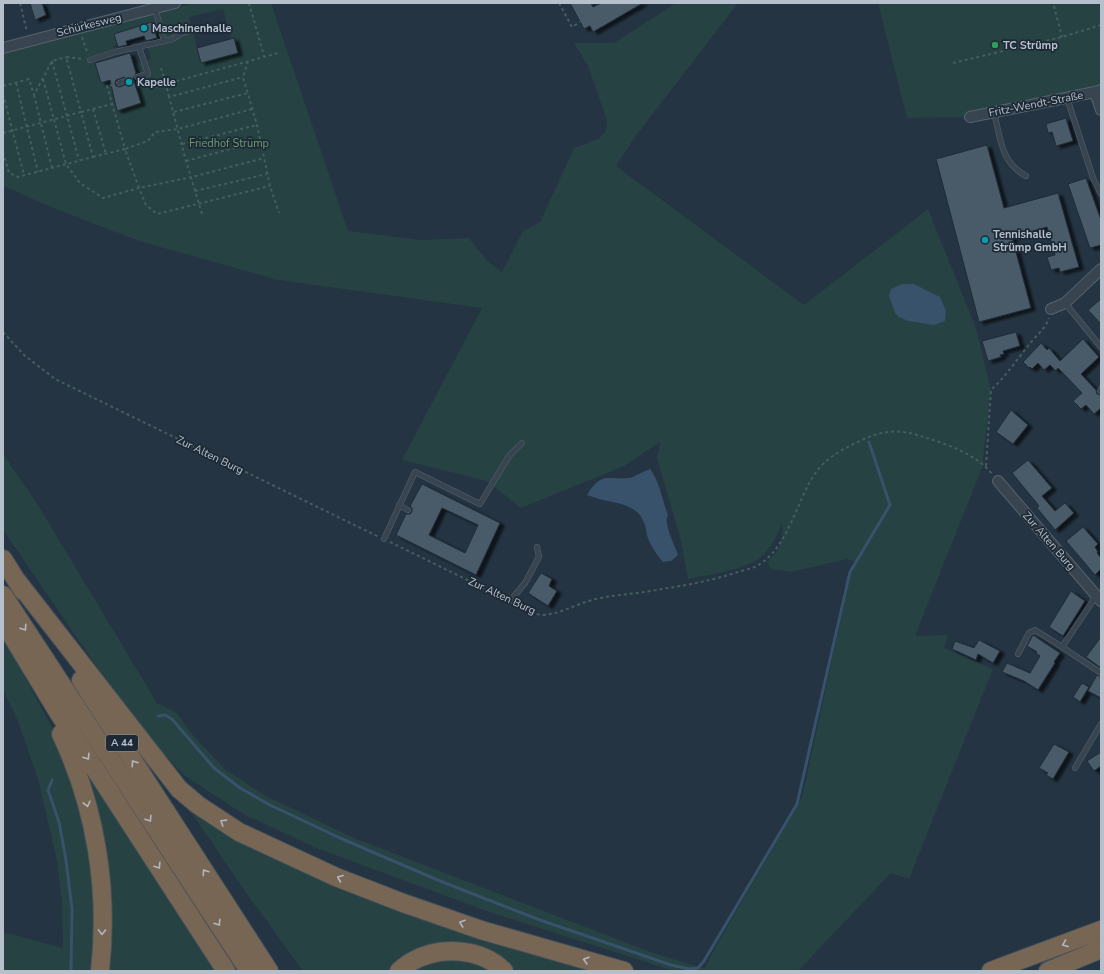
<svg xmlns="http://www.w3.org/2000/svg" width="1104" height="974" font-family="'Nunito Sans',sans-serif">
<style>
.green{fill:#264243;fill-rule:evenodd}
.water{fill:#37526a}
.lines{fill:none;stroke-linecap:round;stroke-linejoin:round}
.stream{stroke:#37526a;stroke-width:3}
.building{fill:#485a68;stroke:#1f2c38;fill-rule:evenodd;filter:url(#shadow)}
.service-casing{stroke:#56636f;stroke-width:6}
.minor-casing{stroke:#56636f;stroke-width:12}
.motorway-casing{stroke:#43505c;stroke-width:20}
.path{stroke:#445e5e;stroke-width:2;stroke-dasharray:3 3;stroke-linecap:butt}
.service{stroke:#384551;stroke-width:5}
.minor{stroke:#384551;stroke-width:10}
.motorway{stroke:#786655;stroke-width:18}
.oneway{stroke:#afb7c0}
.culture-dot{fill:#0f9aa8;stroke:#1d2a36;stroke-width:1.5}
.leisure-dot{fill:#2e9e5b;stroke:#1d2a36;stroke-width:1.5}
.labels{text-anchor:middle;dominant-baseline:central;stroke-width:3.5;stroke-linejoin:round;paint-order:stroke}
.shield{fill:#1d2a36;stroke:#87939f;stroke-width:1}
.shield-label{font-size:10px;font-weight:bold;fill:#b5c0cc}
.street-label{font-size:11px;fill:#b5c0cc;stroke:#1d2a36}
.poi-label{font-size:11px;font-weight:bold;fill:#b5c0cc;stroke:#1d2a36;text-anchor:start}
.park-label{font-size:11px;fill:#6b9e71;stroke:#1d2a36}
</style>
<defs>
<filter id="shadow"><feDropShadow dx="4.5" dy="2.5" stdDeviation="1" flood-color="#0009"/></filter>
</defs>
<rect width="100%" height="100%" fill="#243442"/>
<path class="green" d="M194 3H271L348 231 422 240 469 238 488 262 502 272 523 231 540 222 574 148 598 139 606 131 607 120 588 66 574 43H614L676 3H738L635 137 616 166 804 305 928 209 976 328 991 390 982 468 915 636 948 635 944 648 993 669 909 879 891 873 798 971H674L492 913 319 849 243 814 184 775 141 731 3 530V454L38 505 157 703 177 713 192 734 225 769 266 796 354 838 648 951 692 965 705 968 716 946 798 805 802 797 851 573 855 562 847 559 791 572 771 569 767 562C780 549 784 541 782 523 777 535 771 550 760 558 744 570 708 575 688 579L680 536 657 459 660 442 624 466 521 508 487 481 402 460 482 308 278 280 139 241 56 209 3 186V54ZM223 9 231 39H234L238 53 201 63 189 17ZM152 23 157 39 146 43 151 59 133 65 138 79 134 81 141 103 117 110 112 95H114L112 87 124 83 120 68 101 83 95 62 116 56 113 46 117 44 114 34Z
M878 3H1101V90L970 117 907 118Z
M3 636 57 737 72 777 92 866 96 913 93 971H3V932L63 948 62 903 57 861 38 779 17 719 3 690Z
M83 764 219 971H104Z
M182 799 311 868 613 971H303L249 897Z"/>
<path class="water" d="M902 284H914L940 297 946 311 945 321 934 325 908 321 899 317 895 313 889 296 891 289Z
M650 469C660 482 662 500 668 515 663 524 675 545 678 555L671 561 663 562C656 554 650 545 647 535 646 531 646 526 644 523 639 507 622 504 608 501 601 500 594 497 587 495 601 471 608 480 630 478 634 477 644 471 650 469Z"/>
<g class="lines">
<path class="stream" d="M158 716 165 715 172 719 214 768 240 788 270 805 340 838 440 881 540 920 671 965 689 969 698 968 704 961 797 804 850 572 890 505 869 442
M52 780 48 790 59 822 66 860 72 909 71 971"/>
</g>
<path class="building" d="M30 3H42L46 15 35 20Z
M570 3H591L593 7 601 3H643L593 32 590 26 584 29Z
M152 22 157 38 146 41 144 36 126 41 127 45 118 47 114 34Z
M234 38 238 53 201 63 197 48Z
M130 53 136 73 133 78 141 103 117 111 110 80 101 83 95 63ZM124 77 128 80 127 84 120 87 116 86 115 83 116 80Z
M1066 118 1073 141 1056 146 1052 132 1048 133 1046 124Z
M987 145 1004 208 1058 193 1079 267 1060 272 1059 268 1051 270 1047 257 1055 255 1047 227 1012 237 1031 308 979 322 936 159Z
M1086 178 1101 220V245L1090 248 1068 184Z
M1101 299V324L1088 310Z
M1016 332 1020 346 1003 351 1004 354 1000 355 1001 357 988 361 982 341Z
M1083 339 1099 357 1081 374 1096 390 1097 394 1101 395V408L1094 414 1086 405 1081 409 1073 401 1082 393 1058 368 1056 371 1050 365 1044 370 1038 363 1032 369 1030 367 1029 368 1023 362 1041 343 1047 350 1049 348 1060 361Z
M1011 410 1028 425 1013 444 996 432Z
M1028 460 1052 488 1042 496 1055 511 1065 503 1074 513 1055 530 1037 508 1039 506 1012 473Z
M422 484 500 523 476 575 396 535 406 514H410L412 512V508L410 506ZM442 508 478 525 465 553 429 535Z
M1083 527 1098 544 1095 547 1098 552 1097 553 1101 558V569L1095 575 1066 541Z
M541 573 552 579 549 586 557 591 548 606 528 593Z
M1071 591 1085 601 1063 636 1049 627Z
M1033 635 1060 653 1054 662 1055 663 1038 690 1024 681 1002 672 1007 663 1030 673 1040 656 1036 653 1037 652 1027 646Z
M1101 637V668L1086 657Z
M979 640 1000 651 993 663 978 654 976 660 952 649 955 641 974 648Z
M1097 675 1101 677V698L1088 691Z
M1082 683 1089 687 1080 702 1073 697Z
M1054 744 1069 752 1053 779 1046 775 1048 773 1039 768Z
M1101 752V766L1094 771 1087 761Z"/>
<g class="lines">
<defs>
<path id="service" d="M155 8 164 41
M90 60 115 52 173 39 180 34 192 30
M137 77 148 74 139 47
M119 83 124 81
M1067 98 1093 178 1101 194
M994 112C1000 137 1001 163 1026 176
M1065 303 1101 347
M1100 391 1101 389
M399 505 408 510
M384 539 415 472 480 504 509 456 522 443
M1096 596 1062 647 1101 673
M510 601 525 583 539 557 537 547
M1018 654 1029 633 1035 630 1062 647
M1075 768 1101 724"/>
<path id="minor" d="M3 48 175 3
M1095 92 1101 110
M970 117 1095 92 1101 90
M1051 309 1065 303 1101 269
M998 481 1101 601"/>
<path id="motorway" d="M3 559 23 591
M17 581 179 789 198 805 239 832 336 877 403 903 481 930 624 971
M3 595 249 971
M3 621 58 712 226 971
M81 680 269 971
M61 734C96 808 109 890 100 971
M399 971C403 968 407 964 411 962 440 945 481 948 504 971
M991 971 1101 930
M1048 971 1101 949"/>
</defs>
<use href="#service" class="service-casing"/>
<use href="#minor" class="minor-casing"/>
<use href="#motorway" class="motorway-casing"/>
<path class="path" d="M20 3 27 32
M249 3 264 56
M559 3 572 27 580 22
M1054 6 1062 37
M82 37 88 54
M52 61 79 160
M248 61 243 77 257 125 270 186 279 213
M953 63 1062 37 1101 25
M43 79 66 164 80 183 103 198 139 188 146 205 157 214 270 186
M150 80 153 88 166 84 161 68
M16 83 38 172
M3 86 29 79 34 95 52 61 66 57
M3 94 24 175
M34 95 52 168
M169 97 166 84 278 53
M93 109 106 154
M252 109 178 129 155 132 148 141 125 149 139 188 192 177 264 158
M174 112 248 93
M3 133 81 112 66 57 84 59
M182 144 257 125
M3 152 9 173 18 177 93 157 81 112 112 104
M93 157 125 149 107 86 112 85
M186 161 260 141
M195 191 267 174
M202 214 186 161 169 97 243 77
M3 332 24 355 55 379 379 537
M986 466 991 390C1005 377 1016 361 1028 346 1035 336 1045 330 1049 318
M390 542 504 598
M515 604C524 608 533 615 543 615 560 614 574 605 589 601 605 596 621 595 637 593 670 588 703 583 735 573 742 570 754 569 760 564 788 546 797 501 814 475 825 458 843 449 860 441 884 429 902 429 927 438 949 445 977 455 992 474"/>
<use href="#service" class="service"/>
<use href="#minor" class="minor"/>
<use href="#motorway" class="motorway"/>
</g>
<defs><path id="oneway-chevron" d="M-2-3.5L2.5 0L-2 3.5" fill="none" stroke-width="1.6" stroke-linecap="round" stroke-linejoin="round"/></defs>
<g class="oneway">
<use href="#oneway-chevron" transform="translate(24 628) rotate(56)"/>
<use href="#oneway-chevron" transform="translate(87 757) rotate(57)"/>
<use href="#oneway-chevron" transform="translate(134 763) rotate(-123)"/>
<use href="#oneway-chevron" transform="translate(87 804) rotate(76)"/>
<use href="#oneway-chevron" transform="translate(149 819) rotate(57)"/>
<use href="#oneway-chevron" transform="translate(223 822) rotate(-148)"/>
<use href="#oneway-chevron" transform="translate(158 866) rotate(57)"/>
<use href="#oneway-chevron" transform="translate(205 872) rotate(-123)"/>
<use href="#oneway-chevron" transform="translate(340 878) rotate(-158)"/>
<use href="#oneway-chevron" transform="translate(218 923) rotate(57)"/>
<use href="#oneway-chevron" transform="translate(462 923) rotate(-161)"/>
<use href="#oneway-chevron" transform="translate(102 932) rotate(91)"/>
<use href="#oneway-chevron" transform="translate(1065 944) rotate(159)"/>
<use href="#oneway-chevron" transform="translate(586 960) rotate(-164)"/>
</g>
<g class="culture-dot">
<circle cx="144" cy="28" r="4"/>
<circle cx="129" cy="82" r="4"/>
<circle cx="985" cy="240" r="4"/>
</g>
<circle class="leisure-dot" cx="995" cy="45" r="4"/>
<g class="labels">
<rect class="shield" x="106" y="735" width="32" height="16" rx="3"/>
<g class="shield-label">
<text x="122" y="743">A 44</text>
</g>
<g class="street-label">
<text transform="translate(89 25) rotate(-14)">Schürkesweg</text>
<text transform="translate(1036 104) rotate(-11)">Fritz-Wendt-Straße</text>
<text transform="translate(210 455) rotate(26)">Zur Alten Burg</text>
<text transform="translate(1049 541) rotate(49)">Zur Alten Burg</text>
<text transform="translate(502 596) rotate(25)">Zur Alten Burg</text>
</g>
<g class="poi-label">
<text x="152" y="28">Maschinenhalle</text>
<text x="1003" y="45">TC Strümp</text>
<text x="137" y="82">Kapelle</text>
<text x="993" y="234">Tennishalle<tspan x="993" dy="13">Strümp GmbH</tspan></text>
</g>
<g class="park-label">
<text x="229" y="143">Friedhof Strümp</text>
</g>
</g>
<rect width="1104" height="974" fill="none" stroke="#b5c0cc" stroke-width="8"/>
</svg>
